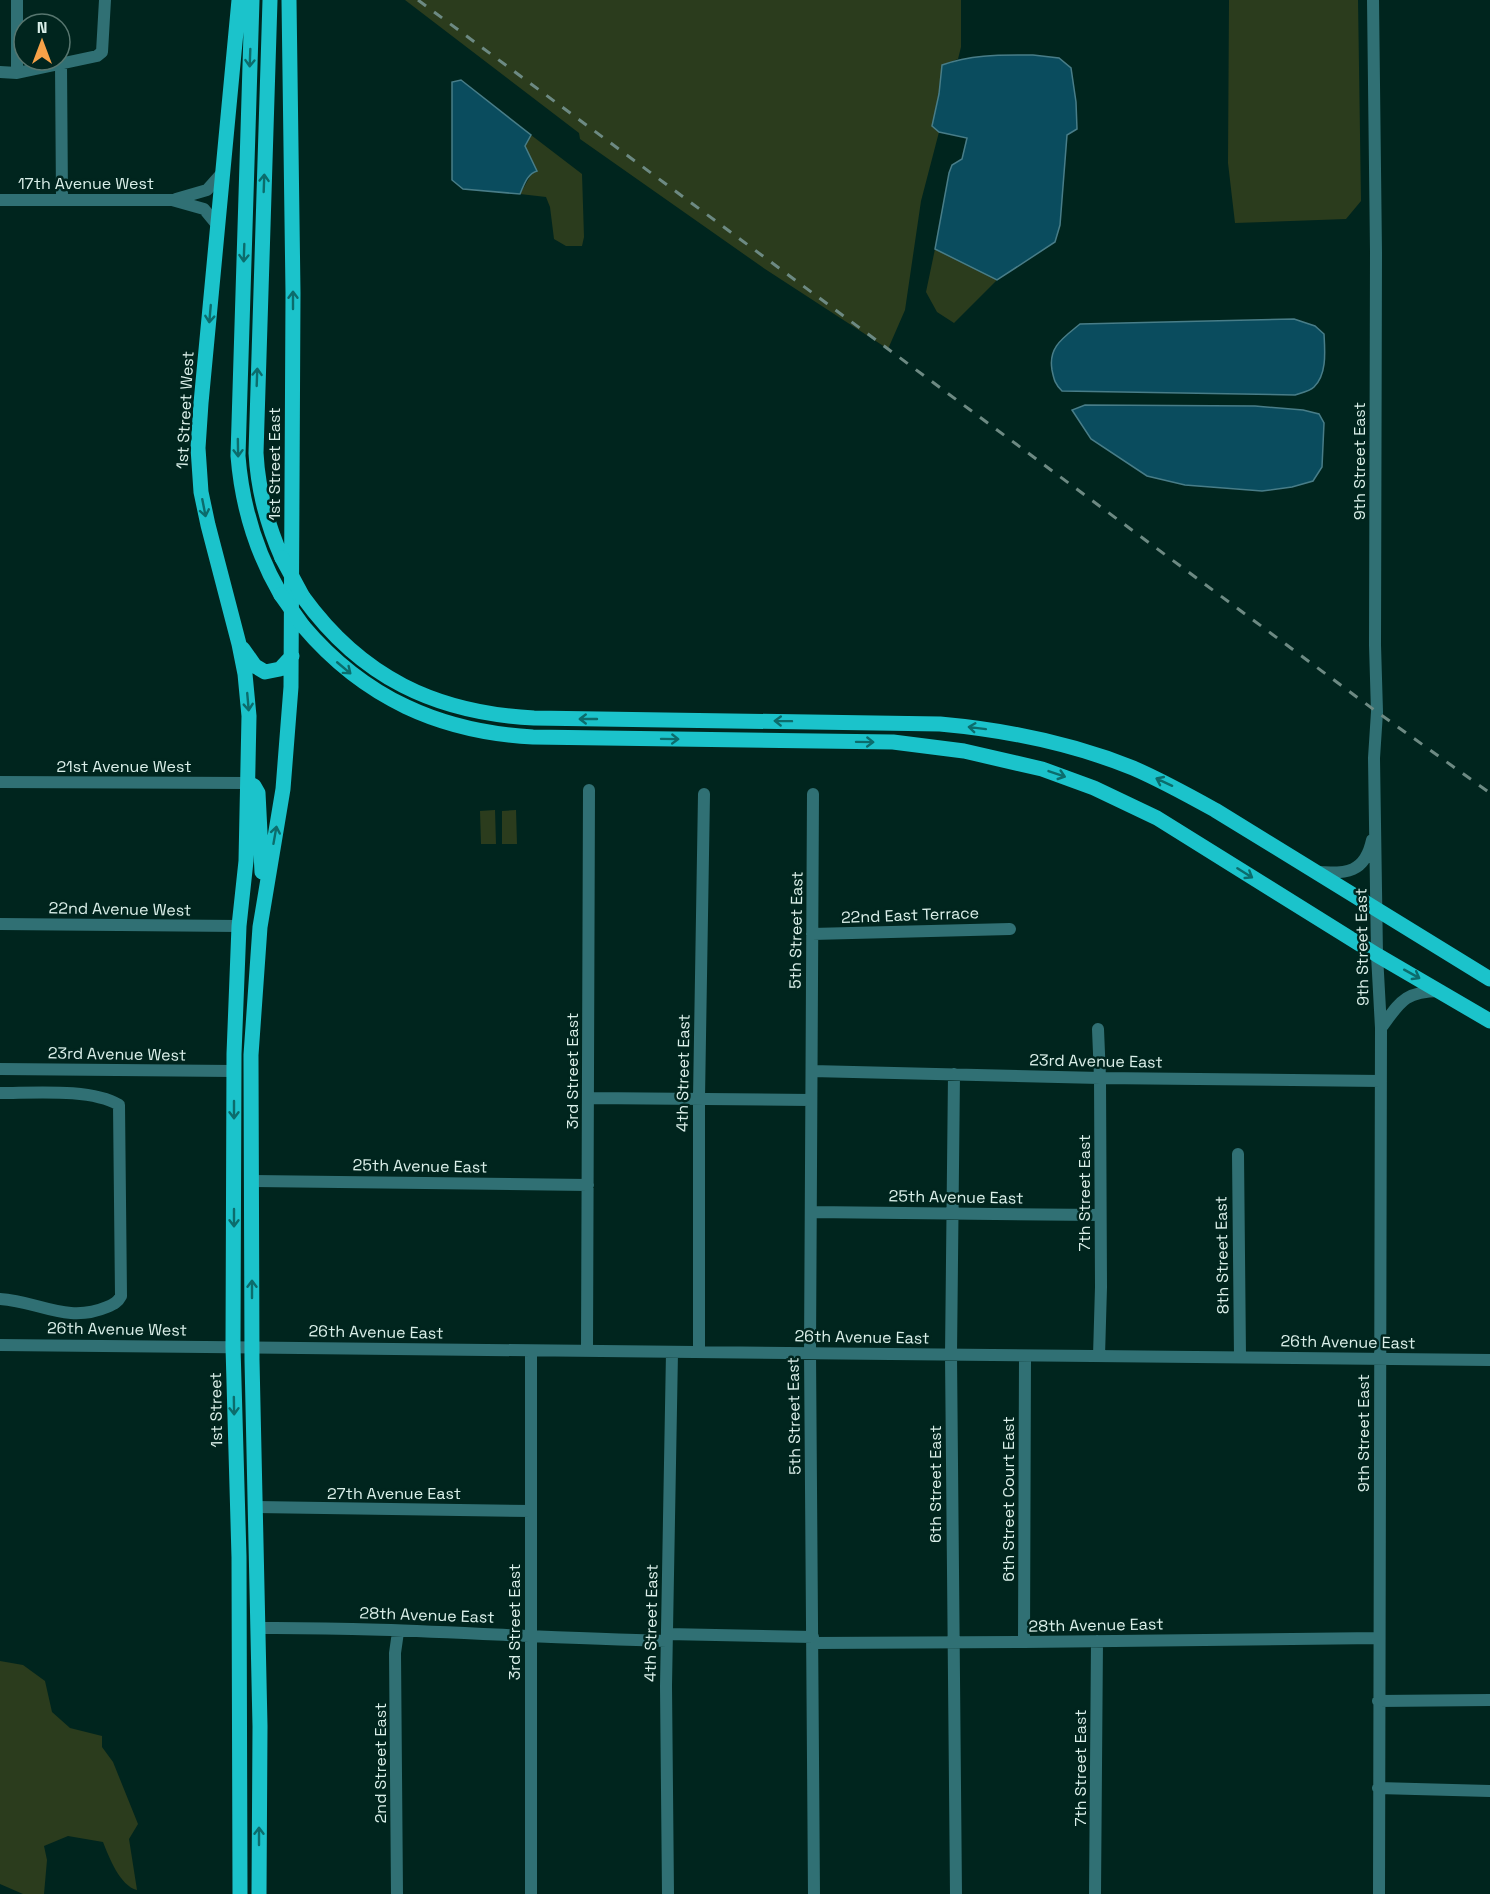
<svg xmlns="http://www.w3.org/2000/svg" width="1490" height="1894" font-family="'Space Grotesk',sans-serif">
<style>
.green{fill:#2b3c1d}
.water{fill:#0a4c5e;stroke:#487d88;stroke-width:1.5}
.lines{fill:none;stroke-linecap:round;stroke-linejoin:round}
.minor{stroke:#307074;stroke-width:12}
.major{stroke:#1bc3cb;stroke-width:15}
.rail{stroke:#6d8a83;stroke-width:3;stroke-dasharray:10 10;stroke-linecap:butt}
.major-bridge{stroke:#1bc3cb;stroke-width:15}
.oneway{stroke:#0c6c6c}
.labels{text-anchor:middle;dominant-baseline:central;stroke-width:5;stroke-linejoin:round;paint-order:stroke}
.street-label{font-size:16px;fill:#daefe9;stroke:#00251e}
</style>
<rect width="100%" height="100%" fill="#00251e"/>
<path class="green" d="M405 0H961V47L958 59 942 65 939 94 932 126 939 132 921 201 905 310 888 349 765 269 580 139 579 133Z
M1229 0H1358L1361 201 1346 219 1235 223 1228 163Z
M531 135 582 174 584 237 582 246H566L554 239 550 207 546 197 520 194 532 173 525 146Z
M935 249 997 280 954 323 937 312 926 292Z
M495 810 496 844H481L480 811Z
M516 810 517 844H502V811Z
M0 1661 23 1665 45 1681 52 1712 70 1728 102 1736V1747L113 1762 138 1824 129 1839 137 1890C120 1886 109 1857 103 1842L68 1836 44 1846 47 1860 44 1894H23L0 1884Z"/>
<path class="water" d="M1033 55 1059 58 1071 68 1076 102 1077 129 1067 135 1060 225 1055 242 997 280 935 249 949 173 952 165 962 159 967 138 939 132 932 126 939 94 942 65C972 54 1002 55 1033 55Z
M461 80 531 135 525 146 537 171C527 174 524 185 520 194L463 189 452 180V82Z
M1294 319 1315 326 1324 334C1325 352 1327 374 1314 387 1310 391 1301 393 1295 395L1062 391C1055 384 1054 380 1052 370 1048 347 1063 338 1080 324Z
M1085 405 1255 406 1303 410 1319 414 1324 423 1322 467 1313 481 1292 487 1262 491 1185 485 1147 476 1091 439 1072 410Z"/>
<g class="lines">
<path class="minor" d="M17 0V73
M1373 0 1376 252 1375 645 1377 712 1374 758 1377 955 1381 1028 1379 1894
M61 65 62 199
M0 72 17 73 97 56 102 52 105 0
M176 199 207 190 223 172
M0 200H172L204 209 218 226
M0 782 248 783
M813 794 810 1352 814 1894
M1318 872C1346 874 1365 873 1372 840
M0 924 239 926
M812 934 1010 929
M1381 1028C1401 1001 1404 992 1439 991
M1098 1029 1100 1078 1101 1287 1099 1356
M0 1069 234 1071
M812 1071 1100 1078 1381 1081
M954 1074 951 1355 956 1894
M0 1093C33 1093 91 1088 119 1105L121 1296C118 1302 114 1304 107 1307 67 1324 38 1301 0 1299
M589 1098 811 1100
M1238 1154 1240 1356
M253 1181 588 1185
M811 1212 1100 1215
M0 1345 1490 1360
M531 1351V1894
M587 1351 589 790
M699 1352V1098L704 794
M256 1507 531 1511
M258 1628C394 1627 530 1638 666 1641
M667 1634 813 1637
M1024 1642 1025 1356
M813 1643 1024 1642 1379 1638
M1378 1701 1490 1700
M1378 1788 1490 1791
M397 1894 395 1653 398 1632
M668 1894 666 1686 672 1352
M1095 1894 1097 1641"/>
<path class="major" d="M239 0 201 403 198 448 201 492 208 525 239 644 245 674 249 716 246 861 239 926 234 1054 233 1347 239 1557 240 1894
M252 0 238 456C242 506 256 552 281 595
M270 0 256 453C258 490 267 524 282 558
M303 597C361 677 435 713 534 718L940 724C1006 730 1071 743 1133 768 1161 780 1188 795 1215 810L1490 979
M303 626C364 698 440 732 533 737L893 742 964 751 1042 769 1094 788 1157 818 1377 955 1490 1021
M243 649 255 666 265 672 280 669 292 656
M248 783 254 786 258 793 262 872
M259 1894 260 1726 252 1360 251 1055 260 927 283 789 291 687 293 293 289 0"/>
<path class="rail" d="M418 0 1377 712 1490 793"/>
<path class="major-bridge" d="M282 558 303 597
M281 595 303 626"/>
</g>
<defs><path id="oneway-shaft" d="M-6 0H5M1.5-3L5.5 0L1.5 3" fill="none" stroke-width="1.6" stroke-linecap="round" stroke-linejoin="round" transform="scale(1.5)"/></defs>
<g class="oneway">
<use href="#oneway-shaft" transform="translate(250 58) rotate(92)"/>
<use href="#oneway-shaft" transform="translate(264 183) rotate(-88)"/>
<use href="#oneway-shaft" transform="translate(244 253) rotate(92)"/>
<use href="#oneway-shaft" transform="translate(293 300) rotate(-90)"/>
<use href="#oneway-shaft" transform="translate(210 314) rotate(95)"/>
<use href="#oneway-shaft" transform="translate(257 377) rotate(-88)"/>
<use href="#oneway-shaft" transform="translate(238 448) rotate(89)"/>
<use href="#oneway-shaft" transform="translate(204 508) rotate(79)"/>
<use href="#oneway-shaft" transform="translate(344 668) rotate(40)"/>
<use href="#oneway-shaft" transform="translate(248 702) rotate(85)"/>
<use href="#oneway-shaft" transform="translate(588 719) rotate(-180)"/>
<use href="#oneway-shaft" transform="translate(783 721) rotate(-179)"/>
<use href="#oneway-shaft" transform="translate(977 728) rotate(-173)"/>
<use href="#oneway-shaft" transform="translate(670 739) rotate(1)"/>
<use href="#oneway-shaft" transform="translate(865 742) rotate(1)"/>
<use href="#oneway-shaft" transform="translate(1057 774) rotate(19)"/>
<use href="#oneway-shaft" transform="translate(1164 782) rotate(-155)"/>
<use href="#oneway-shaft" transform="translate(275 835) rotate(-80)"/>
<use href="#oneway-shaft" transform="translate(1245 873) rotate(32)"/>
<use href="#oneway-shaft" transform="translate(1412 974) rotate(29)"/>
<use href="#oneway-shaft" transform="translate(234 1110) rotate(90)"/>
<use href="#oneway-shaft" transform="translate(234 1218) rotate(90)"/>
<use href="#oneway-shaft" transform="translate(252 1289) rotate(-90)"/>
<use href="#oneway-shaft" transform="translate(234 1406) rotate(89)"/>
<use href="#oneway-shaft" transform="translate(259 1836) rotate(-90)"/>
</g>
<g class="labels">
<g class="street-label">
<text x="86" y="183">17th Avenue West</text>
<text transform="translate(185 410) rotate(-87)">1st Street West</text>
<text transform="translate(1359 461) rotate(-90)">9th Street East</text>
<text transform="translate(274 464) rotate(-90)">1st Street East</text>
<text x="124" y="766">21st Avenue West</text>
<text transform="translate(120 909) rotate(1)">22nd Avenue West</text>
<text transform="translate(910 915) rotate(-2)">22nd East Terrace</text>
<text transform="translate(796 930) rotate(-89)">5th Street East</text>
<text transform="translate(1362 947) rotate(-91)">9th Street East</text>
<text transform="translate(117 1054) rotate(1)">23rd Avenue West</text>
<text transform="translate(1096 1061) rotate(1)">23rd Avenue East</text>
<text transform="translate(572 1071) rotate(-90)">3rd Street East</text>
<text transform="translate(683 1073) rotate(-89)">4th Street East</text>
<text transform="translate(420 1166) rotate(1)">25th Avenue East</text>
<text transform="translate(1084 1193) rotate(-90)">7th Street East</text>
<text transform="translate(956 1197) rotate(1)">25th Avenue East</text>
<text transform="translate(1222 1255) rotate(-91)">8th Street East</text>
<text transform="translate(117 1329) rotate(1)">26th Avenue West</text>
<text transform="translate(376 1332) rotate(1)">26th Avenue East</text>
<text transform="translate(862 1337) rotate(1)">26th Avenue East</text>
<text transform="translate(1348 1342) rotate(1)">26th Avenue East</text>
<text transform="translate(216 1410) rotate(-91)">1st Street</text>
<text transform="translate(794 1416) rotate(-91)">5th Street East</text>
<text transform="translate(1363 1433) rotate(-90)">9th Street East</text>
<text transform="translate(935 1484) rotate(-90)">6th Street East</text>
<text x="394" y="1493">27th Avenue East</text>
<text transform="translate(1008 1499) rotate(-90)">6th Street Court East</text>
<text transform="translate(427 1615) rotate(2)">28th Avenue East</text>
<text transform="translate(514 1622) rotate(-90)">3rd Street East</text>
<text transform="translate(651 1623) rotate(-89)">4th Street East</text>
<text transform="translate(1096 1625) rotate(-1)">28th Avenue East</text>
<text transform="translate(380 1763) rotate(-90)">2nd Street East</text>
<text transform="translate(1080 1768) rotate(-90)">7th Street East</text>
</g>
</g>
<g transform="translate(42 42)"><circle r="28" fill="#00251e" stroke="#57766f" stroke-width="1.5"/>
<path d="M0-4.5L10 22L0 15L-10 22Z" fill="#f7a248"/>
<text y="-9" font-size="16" font-weight="bold" text-anchor="middle" fill="#daefe9">N</text>
</g>
</svg>
